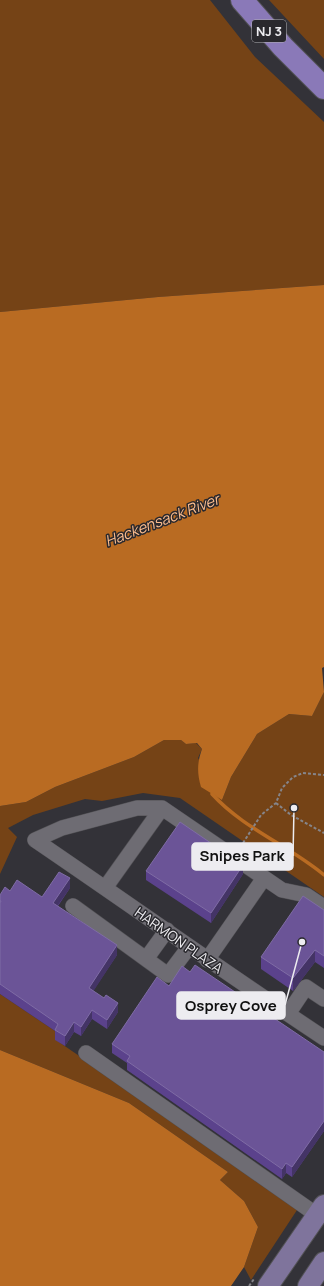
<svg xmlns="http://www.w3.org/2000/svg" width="324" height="1286" font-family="Manrope,sans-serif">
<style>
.green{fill:#754316}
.water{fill:#b96b22}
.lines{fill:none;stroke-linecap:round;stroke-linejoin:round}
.stream{stroke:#b96b22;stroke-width:3.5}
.minor-casing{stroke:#525155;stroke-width:16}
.major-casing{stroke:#525155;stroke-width:22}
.highway-casing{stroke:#525155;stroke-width:24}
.path{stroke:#86858a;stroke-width:2;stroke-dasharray:3 2;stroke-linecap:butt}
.minor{stroke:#6e6c73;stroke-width:15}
.major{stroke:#7f749c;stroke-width:20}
.highway{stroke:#8a79b8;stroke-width:22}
.wall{fill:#5b428c}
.shaded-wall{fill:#443466}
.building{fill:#6b5497;stroke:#7f6ca5}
.labels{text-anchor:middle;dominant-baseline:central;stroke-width:3;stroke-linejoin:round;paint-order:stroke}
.shield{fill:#29282d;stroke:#b2b1b6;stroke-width:1}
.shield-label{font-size:13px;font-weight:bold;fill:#edecf0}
.street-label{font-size:14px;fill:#edecf0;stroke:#29282d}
.water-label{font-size:15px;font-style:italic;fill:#fdbe8f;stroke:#29282d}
.leader{fill:none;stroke:#edecf0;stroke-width:1.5}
.callout-dot{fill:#edecf0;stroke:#29282d;stroke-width:1.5}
.callout{fill:#edecf0;stroke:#edecf0;stroke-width:1.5}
.callout-label{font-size:15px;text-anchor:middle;font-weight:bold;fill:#111}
</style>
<rect width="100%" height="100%" fill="#333238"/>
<path class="green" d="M0 0H210L255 57 324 122V285L158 297 0 312Z
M269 0H324V59Z
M324 692V897L180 798 143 793 102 801 85 799 33 815 8 828 17 837 0 874V806L26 802 55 787 134 757 164 740H181L186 744 196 743 202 749 198 758 222 800 231 777 257 734 289 714 312 716Z
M0 994 58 1033 56 1040 299 1207 251 1280 244 1267 258 1227 244 1201 220 1180 228 1172 129 1103 0 1050Z"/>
<path class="water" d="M324 285V667L322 668 324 692 312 716 289 714 257 734 231 777 222 800 201 787C197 773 197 763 202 749L197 743 186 744 181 740H164L134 757 55 787 26 802 0 806V312L158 297Z
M0 1050 129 1103 228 1172 220 1180 244 1201 258 1227 244 1267 231 1286H0Z"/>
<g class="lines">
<path class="stream" d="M212 794C244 829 288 845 324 875"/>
<defs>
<path id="minor" d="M35 840C132 906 227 974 324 1038
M35 840 62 828 137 808H162L282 890 306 895 324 907
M105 888 162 808
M73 906 168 975 189 947
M146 959 167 930
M207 960 264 878
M288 1014 306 987 324 999
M86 1053 317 1215"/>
<path id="major" d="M268 1286 324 1205
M308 1286 324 1262"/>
<path id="highway" d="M242 0 283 47 324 88"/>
</defs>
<use href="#minor" class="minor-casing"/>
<use href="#major" class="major-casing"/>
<use href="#highway" class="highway-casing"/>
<path class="path" d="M276 803 291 815 324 833
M243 843 261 815 276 803 282 788 293 777 303 773 324 775
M249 1286 254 1279"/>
<use href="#minor" class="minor"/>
<use href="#major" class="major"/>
<use href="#highway" class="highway"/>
</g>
<path class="wall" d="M146 871 243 874 211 923 146 880Z
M70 888 58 906 117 955 93 991 118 1012 107 1029 92 1019 81 1036 74 1032 65 1046 55 1040V1031L0 994V895L42 897Z
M324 910V968L315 962 293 991 261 969V957Z
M190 972 324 1052V1131L292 1177 286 1173 282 1179 127 1070V1063L112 1053V1044L169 986Z"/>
<path class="shaded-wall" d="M243 865V874L211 923V913Z
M70 878V888L53 912V903Z
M117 945V955L89 998V988Z
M315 950V962L293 991V978Z
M118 1003V1012L107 1029V1020Z
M92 1010V1019L81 1036V1027Z
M74 1022V1032L65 1046V1036Z
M324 1121V1131L292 1177V1167Z
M286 1163V1173L282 1179V1169Z"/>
<path class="building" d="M180 822 243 865 211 913 146 871Z
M59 872 70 878 53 903 117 945 89 988 104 998 106 995 118 1003 107 1020 92 1010 81 1027 74 1022 65 1036 55 1030 58 1024 0 984V903L1 901H0V895L5 887 10 891 17 880 42 897Z
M303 896 324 910V956L315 950 293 978 261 957Z
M195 965 324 1052V1121L292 1167 286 1163 282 1169 127 1061 130 1056 112 1044 157 977 169 986 182 966 190 972Z"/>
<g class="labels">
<rect class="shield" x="252" y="20" width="34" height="22" rx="3"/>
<g class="shield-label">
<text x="269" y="31">NJ 3</text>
</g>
<g class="street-label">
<text transform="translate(179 940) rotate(35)">HARMON PLAZA</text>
</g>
<g class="water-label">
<text transform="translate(162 520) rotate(-21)">Hackensack River</text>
</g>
</g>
<path class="leader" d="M294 808L293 856M302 942L285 1005"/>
<g class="callout-dot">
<circle cx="294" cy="808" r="4"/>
<circle cx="302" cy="942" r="4"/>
</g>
<g class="callout">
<rect x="192" y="843" width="101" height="27" rx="4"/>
<rect x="177" y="992" width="108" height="27" rx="4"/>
</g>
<g class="callout-label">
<text x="242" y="861">Snipes Park</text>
<text x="231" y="1011">Osprey Cove</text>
</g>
</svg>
